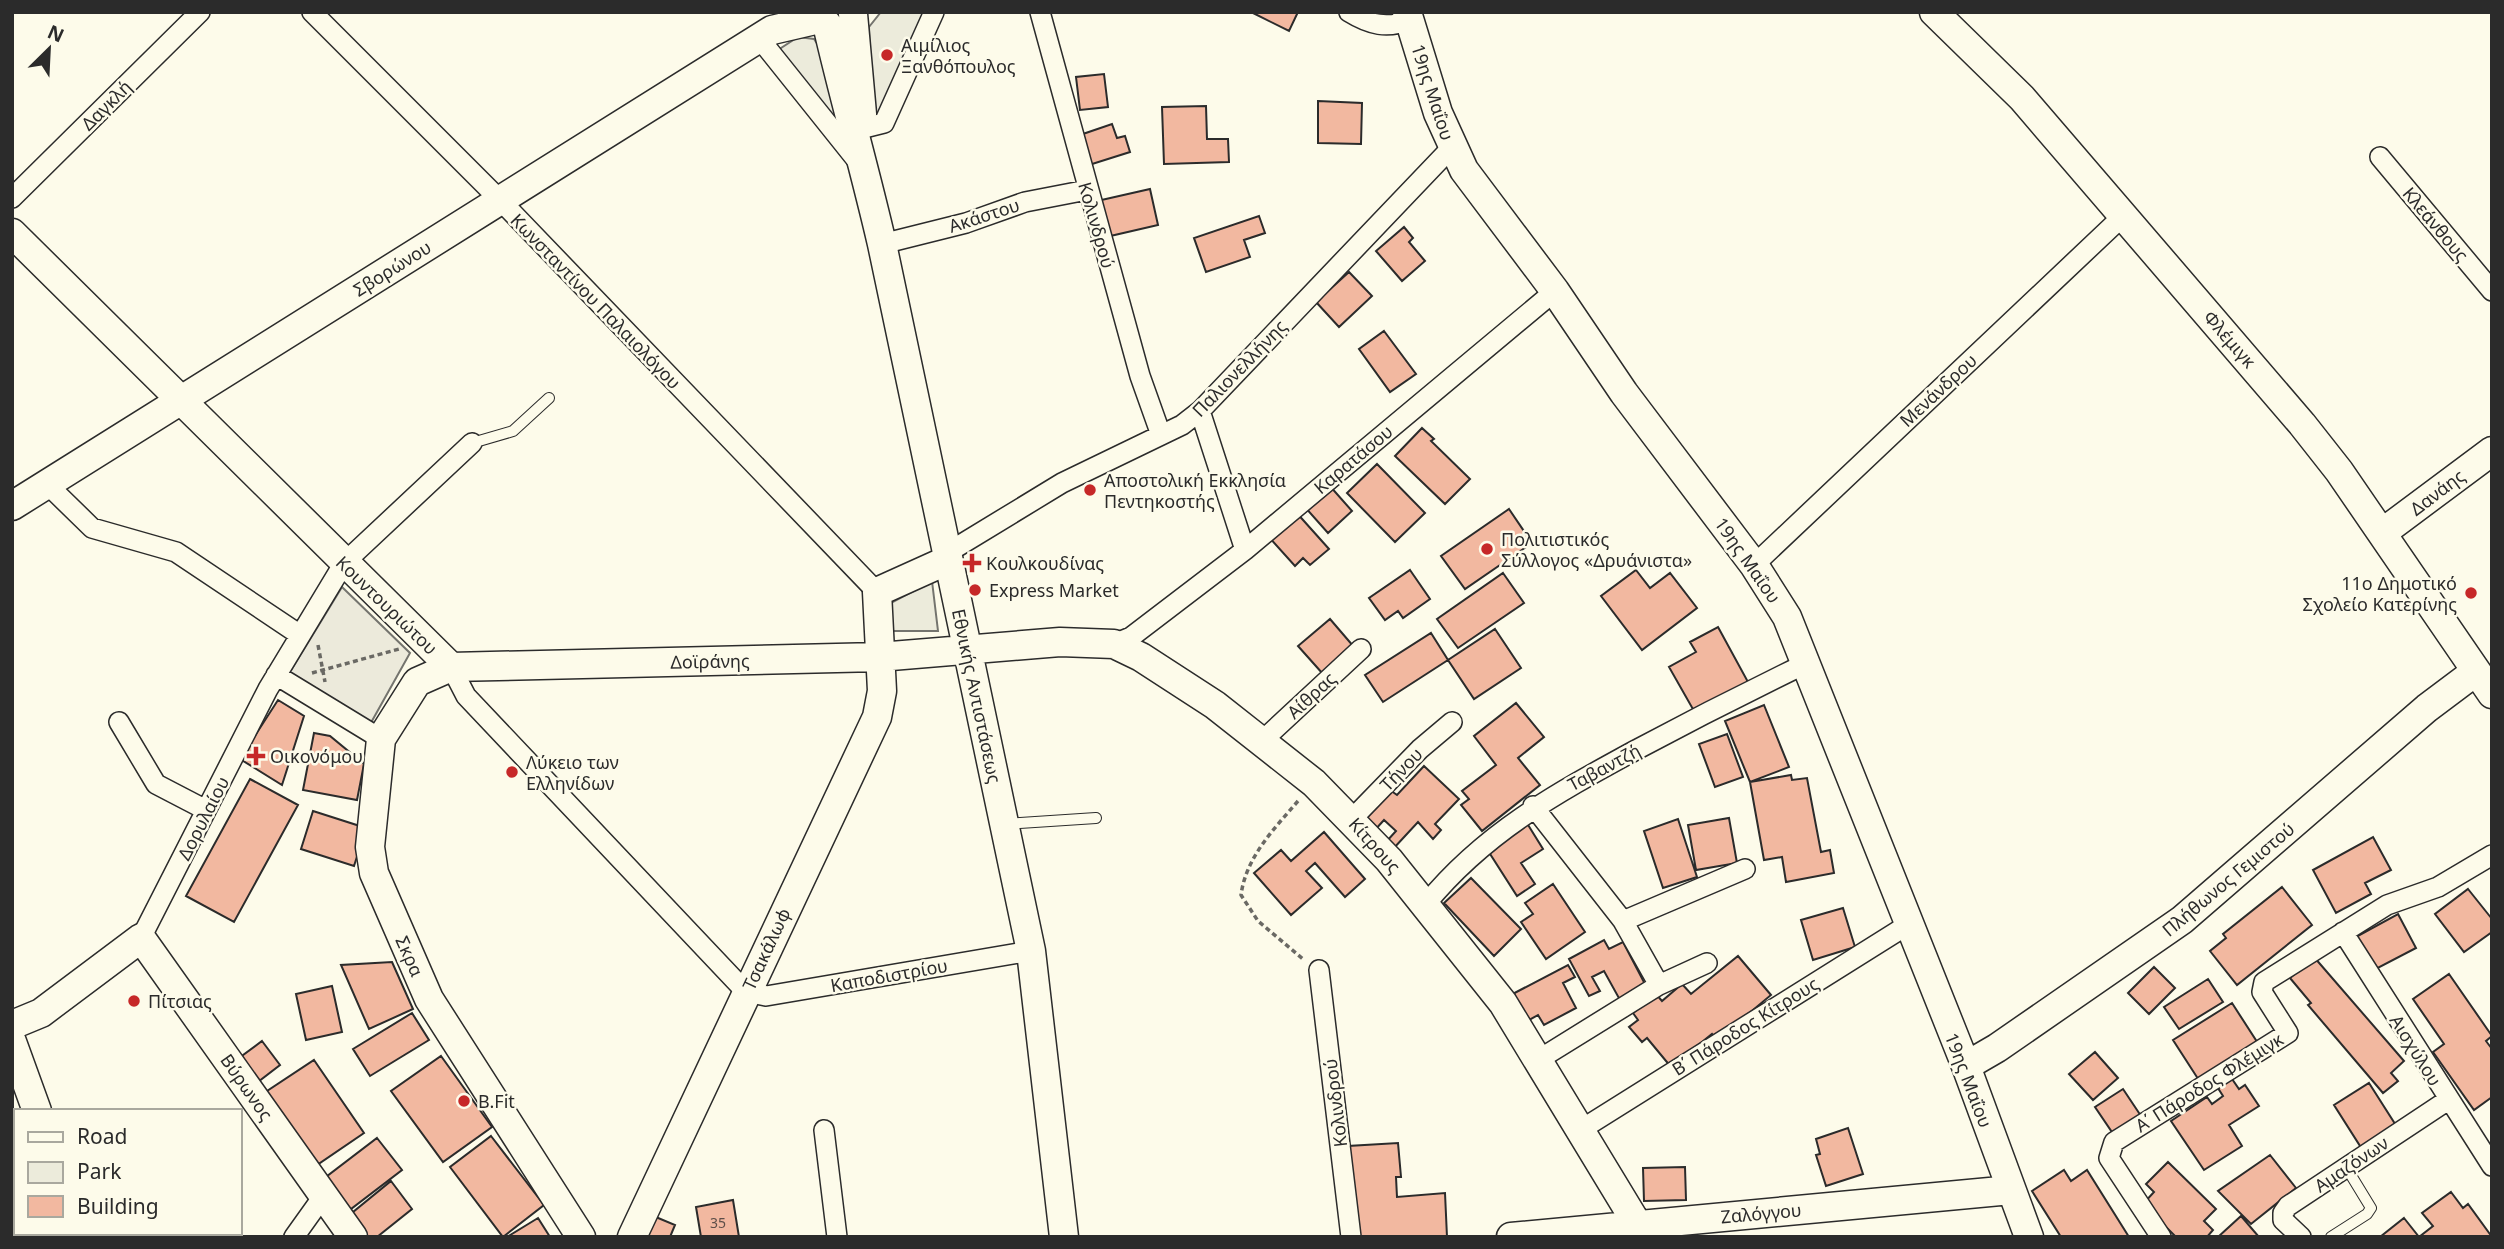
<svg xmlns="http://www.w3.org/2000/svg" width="2504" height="1249" font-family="'Noto Sans',sans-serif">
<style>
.green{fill:#ecebdb;stroke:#74746e;stroke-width:2}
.parking{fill:#eceadb;stroke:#74746e;stroke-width:2}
.building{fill:#f2b8a0;stroke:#2b2b2b;stroke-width:2}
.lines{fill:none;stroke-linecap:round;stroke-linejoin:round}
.lane-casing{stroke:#2b2b2b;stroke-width:12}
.street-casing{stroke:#2b2b2b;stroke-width:22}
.secondary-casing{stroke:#2b2b2b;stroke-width:31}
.path{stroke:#6a6964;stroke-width:3.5;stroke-dasharray:5 3.5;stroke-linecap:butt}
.lane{stroke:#fdfbea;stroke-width:10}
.street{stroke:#fdfbea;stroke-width:19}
.secondary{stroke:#fdfbea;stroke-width:28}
.poi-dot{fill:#c62828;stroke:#fdfbea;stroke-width:2.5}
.labels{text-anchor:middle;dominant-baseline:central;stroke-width:5;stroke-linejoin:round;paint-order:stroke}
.number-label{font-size:14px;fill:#5d4e48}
.poi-label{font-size:18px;fill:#2b2b2b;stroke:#fdfbea;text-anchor:start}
.street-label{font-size:18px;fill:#2b2b2b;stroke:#fdfbea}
</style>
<rect width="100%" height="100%" fill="#fdfbea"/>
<path class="green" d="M881 12H929L882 118 872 120 869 27Z
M798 37 814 39 818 45 852 146 778 50Z
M932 581 938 631H888L887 605Z"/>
<path class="parking" d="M342 587 410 653 368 728 287 677Z"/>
<path class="building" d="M1251 12H1298L1289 31Z
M1104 74 1108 107 1080 110 1076 77Z
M1318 101 1362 103 1361 144 1318 143Z
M1206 106 1207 139H1228L1229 162 1164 164 1162 107Z
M1112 124 1117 138 1125 136 1130 152 1089 165 1080 135Z
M1150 189 1158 225 1106 237 1097 201Z
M1259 216 1265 233 1244 240 1250 257 1206 272 1194 238Z
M1404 227 1413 238 1409 242 1425 261 1402 281 1376 251Z
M1349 272 1372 296 1339 327 1316 302Z
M1384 331 1416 374 1390 392 1359 349Z
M1422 428 1434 439 1431 441 1470 479 1445 504 1395 456Z
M1377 464 1425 513 1395 542 1347 493Z
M1329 485 1352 511 1328 533 1304 506Z
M1509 509 1532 543 1465 589 1441 556Z
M1295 511 1329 549 1310 565 1303 558 1295 566 1268 536Z
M1410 570 1430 599 1403 618 1398 611 1385 620 1369 598Z
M1636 570 1650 588 1670 573 1697 608 1642 650 1601 596Z
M1503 573 1524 603 1458 648 1437 619Z
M1330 619 1354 647 1323 674 1298 646Z
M1718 627 1748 682 1694 711 1669 667 1696 652 1690 642Z
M1495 629 1521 668 1474 699 1448 660Z
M1431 633 1448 660 1383 702 1365 675Z
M278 700 304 716 282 785 240 759Z
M1516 703 1544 737 1518 758 1540 785 1482 831 1461 805 1469 799 1462 791 1496 765 1474 736Z
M1764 705 1789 767 1750 782 1725 721Z
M314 733 330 736 364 764 357 800 303 790Z
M1727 734 1743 777 1715 787 1699 744Z
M1424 766 1459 799 1435 824 1441 830 1433 839 1418 822 1393 849 1386 842 1396 831 1384 820 1374 831 1362 820 1390 790 1397 795Z
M1791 775 1792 780 1807 778 1821 852 1830 850 1834 873 1786 882 1782 857 1764 860 1750 782Z
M250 779 298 805 234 922 186 896Z
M313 811 366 828 354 866 301 849Z
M1729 818 1737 863 1696 870 1688 825Z
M1678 819 1697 877 1663 888 1644 831Z
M1525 820 1543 849 1521 863 1535 884 1517 896 1485 846Z
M1324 832 1365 879 1345 897 1315 863 1306 871 1322 888 1291 915 1254 873 1281 850 1291 861Z
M2373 837 2391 870 2365 883 2371 894 2336 913 2313 870Z
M1471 878 1521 929 1494 956 1444 903Z
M1553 884 1585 932 1546 959 1521 922 1533 914 1525 903Z
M2282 887 2312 925 2237 985 2210 951 2226 938 2223 934Z
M2468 889 2492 919V932L2464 952 2435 914Z
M1843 908 1855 947 1813 960 1801 920Z
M2398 914 2416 948 2372 971 2354 938Z
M1604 940 1609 949 1623 942 1646 986 1620 1000 1604 971 1592 977 1600 991 1589 996 1569 959Z
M1738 956 1771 995 1717 1040 1712 1034 1671 1067 1647 1038 1642 1042 1629 1027 1638 1020 1633 1013 1656 994 1662 1001 1682 984 1691 994Z
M2314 957 2404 1061 2391 1073 2398 1081 2383 1093 2308 1005 2311 1003 2290 978Z
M392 962 413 1009 369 1029 341 965Z
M1568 965 1575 977 1563 983 1576 1008 1544 1025 1538 1015 1520 1025 1505 998Z
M2154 967 2175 988 2149 1014 2128 993Z
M2449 974 2492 1036 2486 1041 2492 1049V1097L2474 1110 2433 1052 2444 1044 2413 999Z
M2208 979 2223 1002 2179 1029 2164 1007Z
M332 986 342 1032 306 1040 296 994Z
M2232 1003 2261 1048 2202 1085 2173 1040Z
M412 1013 429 1040 370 1076 353 1049Z
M262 1041 280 1065 254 1085 235 1061Z
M2095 1052 2118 1078 2093 1100 2069 1074Z
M441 1056 492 1127 443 1162 391 1091Z
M314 1060 364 1133 314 1167 264 1093Z
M2230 1076 2239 1089 2245 1085 2259 1106 2229 1125 2242 1146 2204 1170 2171 1121 2207 1097 2212 1104 2223 1096 2216 1085Z
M2369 1083 2397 1127 2362 1149 2334 1105Z
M2123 1089 2143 1119 2116 1138 2095 1107Z
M1848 1128 1863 1174 1826 1186 1816 1155 1820 1154 1816 1139Z
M491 1136 544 1205 503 1237 450 1167Z
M377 1138 402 1170 347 1212 322 1180Z
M1398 1143 1401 1177H1396L1397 1197 1445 1193 1447 1237H1354L1348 1146Z
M2270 1155 2296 1188 2251 1224 2218 1191Z
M2168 1162 2216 1209 2204 1221 2213 1230 2207 1237H2176L2143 1204 2154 1192 2146 1184Z
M1685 1167 1686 1200 1644 1201 1643 1168Z
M2064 1170 2071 1181 2087 1170 2129 1237H2061L2032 1191Z
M391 1181 412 1209 377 1237H364L347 1217Z
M2451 1192 2463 1208 2468 1204 2492 1237H2419L2433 1226 2422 1213Z
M733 1200 739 1237H701L696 1207Z
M651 1215 675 1225 670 1237H641Z
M2241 1216 2259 1237H2218Z
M538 1218 550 1237H507Z
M2404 1218 2419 1237H2380Z"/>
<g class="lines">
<defs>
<path id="lane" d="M472 443 513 431 549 398
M1005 824 1096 818
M2331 1237 2367 1214 2371 1208 2346 1167"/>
<path id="street" d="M312 12 500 200 877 592
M1040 12 1140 376 1161 435
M1349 12C1370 25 1387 29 1410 20
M759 38 859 163
M864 128 884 123 934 12
M2380 157 2492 291
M12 198 200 12
M882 244 966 223 1025 202 1087 190
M1200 411 1245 550
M47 484 92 528 176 552 300 635
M947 553 1062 483 1182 425 1200 411 1452 147
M1754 565 2124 215
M1114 644 1131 637 1245 550 1555 291
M451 667 466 696 746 992 766 996 1031 951
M276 675 381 739
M119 722 156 784 206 810
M1262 741 1361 649
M1533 806 1623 921 1659 985
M1352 819 1420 749 1452 722
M1426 904C1484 833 1555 794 1634 751 1690 721 1747 692 1805 664
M1623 921 1745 869
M2343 932 2492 1166
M141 938 268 689 344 563 472 443
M1319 970 1351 1237
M1538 1060 1659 985 1707 963
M1582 1129 1909 924
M824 1130 837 1237
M12 1140 16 1139
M294 1237 324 1195
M2161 1237 2109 1158 2114 1142 2288 1033 2262 992 2264 982 2387 905 2438 887 2492 855
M2301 1237 2283 1220V1213L2288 1206 2448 1100"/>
<path id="secondary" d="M1407 12 1438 113 1464 170 1555 291 1624 393 1754 565 1787 617 1966 1066 2029 1237
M1934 12 2022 98 2302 424 2339 471 2492 694
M853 14 862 114
M827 24C844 98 865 170 882 244L1031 951 1064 1237
M12 233 451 667
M12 506 772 30 815 20
M2382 533 2492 451
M12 1025 41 1013 141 938 353 1237
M12 1042 37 1111
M1966 1066 1997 1048 2182 920 2427 708 2475 672
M82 1233 83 1237
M581 1237 429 999 374 873 370 847 381 739 417 682 451 667 879 657 1060 642 1114 644 1141 657 1215 705 1314 783 1389 860 1503 1003 1645 1237
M632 1237 877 717 882 691 877 592 948 560
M1511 1237 2011 1190"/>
</defs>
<use href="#lane" class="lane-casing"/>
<use href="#street" class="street-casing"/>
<use href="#secondary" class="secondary-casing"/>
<path class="path" d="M318 645 325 682
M312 673 399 649
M1298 801C1274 829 1246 857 1241 895L1258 921 1303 959"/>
<use href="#lane" class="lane"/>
<use href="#street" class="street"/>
<use href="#secondary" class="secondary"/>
</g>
<g class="poi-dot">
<circle cx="887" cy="55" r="7"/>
<circle cx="1090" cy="490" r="7"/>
<circle cx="1487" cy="549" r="7"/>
<path d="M968.5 552.5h7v7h7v7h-7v7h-7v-7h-7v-7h7z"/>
<circle cx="975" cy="590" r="7"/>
<circle cx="2471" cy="593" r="7"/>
<path d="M252.5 745.5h7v7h7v7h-7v7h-7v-7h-7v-7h7z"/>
<circle cx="512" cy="772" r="7"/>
<circle cx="134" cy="1001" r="7"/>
<circle cx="464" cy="1101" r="7"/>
</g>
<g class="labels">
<g class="number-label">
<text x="718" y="1222">35</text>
</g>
<g class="poi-label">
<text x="901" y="45">Αιμίλιος<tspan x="901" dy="21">Ξανθόπουλος</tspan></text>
<text x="1104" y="480">Αποστολική Εκκλησία<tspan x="1104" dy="21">Πεντηκοστής</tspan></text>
<text x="1501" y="539">Πολιτιστικός<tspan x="1501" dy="21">Σύλλογος «Δρυάνιστα»</tspan></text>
<text x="986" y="563">Κουλκουδίνας</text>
<text x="2457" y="583" text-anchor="end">11ο Δημοτικό<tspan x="2457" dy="21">Σχολείο Κατερίνης</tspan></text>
<text x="989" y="590">Express Market</text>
<text x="270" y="756">Οικονόμου</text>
<text x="526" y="762">Λύκειο των<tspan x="526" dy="21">Ελληνίδων</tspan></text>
<text x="148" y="1001">Πίτσιας</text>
<text x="478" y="1101">B.Fit</text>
</g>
<g class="street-label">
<text transform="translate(1433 92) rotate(72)">19ης Μαΐου</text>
<text transform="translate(106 105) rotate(-45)">Δαγκλή</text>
<text transform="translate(984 215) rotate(-18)">Ακάστου</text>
<text transform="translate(2436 224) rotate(50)">Κλεάνθους</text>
<text transform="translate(1097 225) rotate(74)">Κολινδρού</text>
<text transform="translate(392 268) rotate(-32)">Σβορώνου</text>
<text transform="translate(596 301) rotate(46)">Κωνσταντίνου Παλαιολόγου</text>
<text transform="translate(2230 339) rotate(49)">Φλέμιγκ</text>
<text transform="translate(1239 368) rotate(-46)">Παλιονελλήνης</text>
<text transform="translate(1938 390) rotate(-43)">Μενάνδρου</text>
<text transform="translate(1353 459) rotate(-40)">Καρατάσου</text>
<text transform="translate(2437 492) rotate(-37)">Δανάης</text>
<text transform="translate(1748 560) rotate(55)">19ης Μαΐου</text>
<text transform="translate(387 605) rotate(44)">Κουντουριώτου</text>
<text transform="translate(710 661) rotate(-1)">Δοϊράνης</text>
<text transform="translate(1311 695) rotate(-43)">Αίθρας</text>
<text transform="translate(977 696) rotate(78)">Εθνικής Αντιστάσεως</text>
<text transform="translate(1604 767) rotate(-28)">Ταβαντζή</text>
<text transform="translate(1401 769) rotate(-46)">Τήνου</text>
<text transform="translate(203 818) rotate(-63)">Δορυλαίου</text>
<text transform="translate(1375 845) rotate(48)">Κίτρους</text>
<text transform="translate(2228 879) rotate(-40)">Πλήθωνος Γεμιστού</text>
<text transform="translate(766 949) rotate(-65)">Τσακάλωφ</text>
<text transform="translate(410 956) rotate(66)">Σκρα</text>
<text transform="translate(889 975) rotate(-10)">Καποδιστρίου</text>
<text transform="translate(1745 1026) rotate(-32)">Β΄ Πάροδος Κίτρους</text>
<text transform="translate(2416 1050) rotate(58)">Αισχύλου</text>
<text transform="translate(1969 1080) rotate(69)">19ης Μαΐου</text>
<text transform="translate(2209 1082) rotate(-32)">Α΄ Πάροδος Φλέμιγκ</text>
<text transform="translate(247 1087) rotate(55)">Βύρωνος</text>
<text transform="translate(1335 1103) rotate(-97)">Κολινδρού</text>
<text transform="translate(2351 1164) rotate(-34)">Αμαζόνων</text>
<text transform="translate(1761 1213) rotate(-5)">Ζαλόγγου</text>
</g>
</g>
<rect width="2504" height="1249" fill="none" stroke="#2b2b2b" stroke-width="28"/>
<rect x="14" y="1109" width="228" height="126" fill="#fdfbea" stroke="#a9a89e" stroke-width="2"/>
<rect x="28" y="1132" width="35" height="10" fill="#fdfbea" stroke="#a9a89e" stroke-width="2"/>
<text x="77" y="1144" font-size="21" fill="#2b2b2b">Road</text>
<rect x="28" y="1162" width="35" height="21" fill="#ecebdb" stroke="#a9a89e" stroke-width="2"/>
<text x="77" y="1179" font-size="21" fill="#2b2b2b">Park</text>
<rect x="28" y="1196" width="35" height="21" fill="#f2b8a0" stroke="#a9a89e" stroke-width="2"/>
<text x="77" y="1214" font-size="21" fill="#2b2b2b">Building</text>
<g transform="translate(49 49) rotate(24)" stroke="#fdfbea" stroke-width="5" paint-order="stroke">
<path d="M0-5L12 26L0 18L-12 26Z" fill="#2b2b2b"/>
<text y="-10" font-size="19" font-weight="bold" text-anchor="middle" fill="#2b2b2b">N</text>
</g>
</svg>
